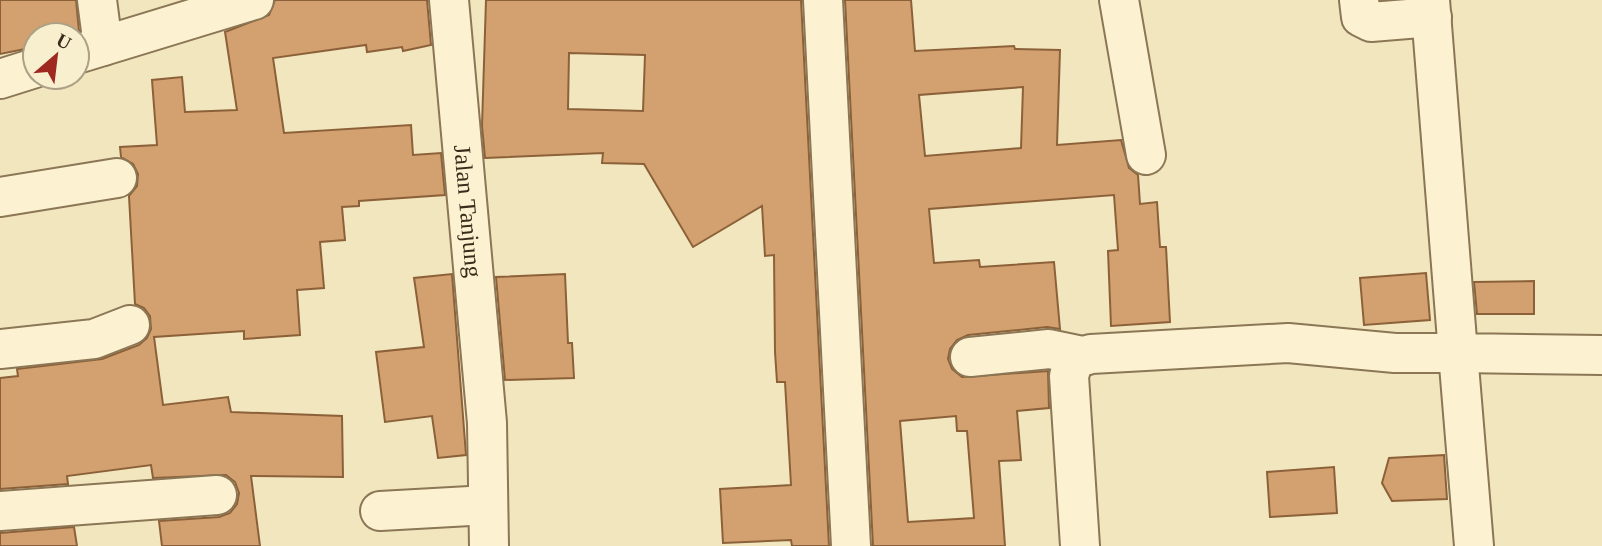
<svg xmlns="http://www.w3.org/2000/svg" width="1602" height="546" font-family="Georgia,serif">
<style>
.building{fill:#d3a170;stroke:#8c6139;stroke-width:2;fill-rule:evenodd}
.lines{fill:none;stroke-linecap:round;stroke-linejoin:round}
.street-casing{stroke:#8b7655;stroke-width:42}
.street{stroke:#fcf2d1;stroke-width:38}
.labels{text-anchor:middle;dominant-baseline:central;stroke-width:5;stroke-linejoin:round;paint-order:stroke}
.street-label{font-size:24px;fill:#392c1b;stroke:#f8efce}
</style>
<rect width="100%" height="100%" fill="#f1e6be"/>
<path class="building" d="M0 0H76L79 31 67 35H35V47L0 54Z
M275 0H427L431 45 403 51 402 47 367 52 366 45 273 58 284 133 411 125 413 155 441 153 445 195 359 201V206L342 207 345 240 320 242 324 288 297 290 300 335 244 339V331L154 337 163 405 228 397 231 412 342 416 343 477 251 476 260 546H162L159 521 219 517 230 513 237 504 239 493 235 482 226 475 153 478 151 465 67 476 68 484 0 489V378L18 376 17 369 102 359 139 345 147 338 151 329 150 316 144 308 135 304 129 196 137 186 138 174 133 164 121 157 120 147 157 145 152 80 182 77 185 112 237 110 225 32 269 15Z
M486 0H801L829 546H792L791 540 723 543 720 489 791 485 785 382H777L775 352 774 255 765 256 762 206 693 247 644 164 602 163 603 153 485 158 482 126ZM569 53 645 55 643 111 568 109Z
M845 0H911L915 51 1014 46 1015 49 1060 50 1057 145 1121 140 1129 168 1138 175 1140 204 1157 202 1160 247H1166L1170 322 1111 326 1108 251 1118 250 1114 195 929 209 934 263 979 260 980 267 1054 262 1060 329 1047 327 968 335 957 340 950 349 948 359 952 369 962 377 1048 371 1049 408 1017 411 1021 460 999 461 1005 546H873ZM1023 87 1021 148 925 156 919 95ZM956 416 957 431H967L974 518 908 522 900 421Z
M1426 273 1430 320 1364 325 1360 278Z
M452 274 466 455 438 458 432 416 385 422 376 352 424 347 414 278Z
M565 274 568 343H572L574 378 505 380 496 277Z
M1534 281V314H1477L1474 282Z
M1444 455 1447 499 1392 501 1382 483 1389 458Z
M1334 467 1337 513 1270 517 1267 472Z
M74 527 77 546H0V533Z"/>
<g class="lines">
<defs>
<g id="street">
<path d="M97 0 103 46"/>
<path id="s1" d="M449 0 487 423 489 546"/>
<path d="M823 0 851 546"/>
<path d="M1119 0 1146 155"/>
<path d="M1359 0 1361 17 1371 22 1432 17"/>
<path d="M1430 0 1458 353 1602 355"/>
<path d="M77 54 254 0"/>
<path d="M0 79 35 68"/>
<path d="M0 197 117 178"/>
<path d="M0 349 94 339 130 325"/>
<path d="M970 357 1049 349 1078 355"/>
<path d="M0 511 217 495"/>
<path d="M380 511 488 505"/>
<path d="M1080 546 1069 376 1074 359 1091 354 1288 343 1395 353H1458L1474 546"/>
</g>
</defs>
<use href="#street" class="street-casing"/>
<use href="#street" class="street"/>
</g>
<g class="labels">
<g class="street-label">
<text stroke="none"><textPath href="#s1" startOffset="212">Jalan Tanjung</textPath></text>
</g>
</g>
<g transform="translate(56 56) rotate(28)"><circle r="33" fill="#f8efce" stroke="#aca186" stroke-width="2"/>
<path d="M0-5L12 26L0 18L-12 26Z" fill="#9f2920"/>
<text y="-10" font-size="19" font-weight="bold" text-anchor="middle" fill="#392c1b">U</text>
</g>
</svg>
